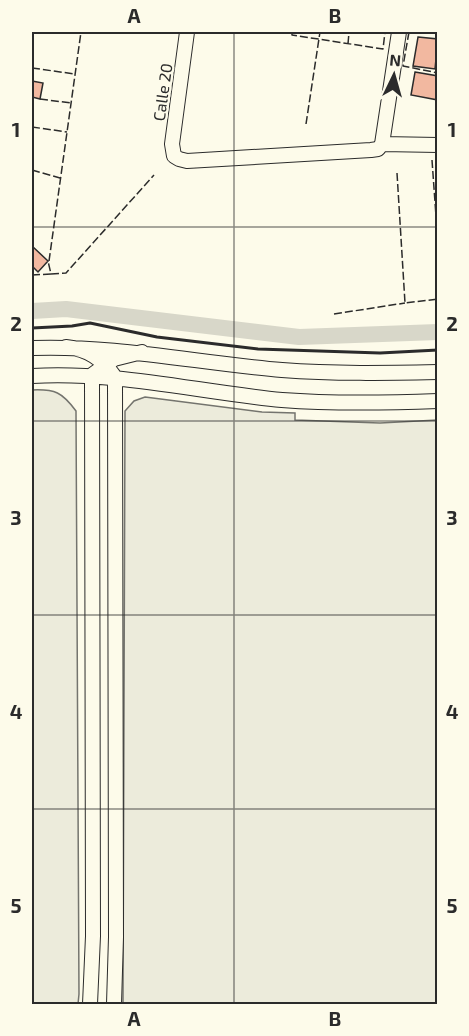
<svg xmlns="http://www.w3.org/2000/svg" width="469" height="1036" font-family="'Exo 2',sans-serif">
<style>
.green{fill:#ecebdb;stroke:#74746e;stroke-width:1.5}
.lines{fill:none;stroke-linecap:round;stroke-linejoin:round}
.canal{stroke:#d8d7c9;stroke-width:16}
.building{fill:#f2b8a0;stroke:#2b2b2b;stroke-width:1.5}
.minor-casing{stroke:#2b2b2b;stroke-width:16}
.minor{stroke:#fdfbea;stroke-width:14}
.fence{stroke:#2b2b2b;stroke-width:1.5;stroke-dasharray:8 3;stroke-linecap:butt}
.wall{stroke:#2b2b2b;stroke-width:3}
.grid{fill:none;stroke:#2b2b2b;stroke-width:1.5;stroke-opacity:0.55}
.labels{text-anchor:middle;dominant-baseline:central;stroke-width:4.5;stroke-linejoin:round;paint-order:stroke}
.street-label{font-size:16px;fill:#2b2b2b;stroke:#fdfbea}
.neatline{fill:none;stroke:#2b2b2b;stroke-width:2}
.grid-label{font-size:20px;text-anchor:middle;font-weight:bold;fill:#2b2b2b}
</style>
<rect width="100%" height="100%" fill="#fdfbea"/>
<path class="green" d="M32 390C55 389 62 392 76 411L79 994 78 1004H32Z
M145 397 262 412 295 413V420L380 423 437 420V1004H123L125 411 134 401Z"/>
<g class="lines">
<path class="canal" d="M32 311 66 309 299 337 438 332"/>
</g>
<path class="building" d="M418 37 438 39 435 69 413 66Z
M415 72 438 76V100L411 95Z
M32 81 43 83 40 99 32 97Z
M32 246 48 261 38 272 33 267 32 269Z"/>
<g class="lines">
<defs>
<path id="minor" d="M187 32 172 144 174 156 179 159 187 161 371 150 378 149 382 144 438 145
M382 144 399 32
M66 347C88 349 102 359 115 377L116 937 114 1004
M32 348C116 345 198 363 282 370 334 374 386 373 438 372
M32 376C116 371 198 392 282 400 334 404 385 403 438 401
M90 1004 93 936 92 375 114 359 142 352"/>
</defs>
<use href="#minor" class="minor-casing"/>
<use href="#minor" class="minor"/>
<path class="fence" d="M292 32V35L383 49 385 32
M409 32 403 66 438 73
M348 44 349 32
M32 68 75 74
M40 99 71 103
M306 124 320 32
M32 127 67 132
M432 160 438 244
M32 170 60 178
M397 173 405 303 438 299
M49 261 81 32
M51 274 66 273 154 175
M32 275 51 274 48 261
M334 314 405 303"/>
<path class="wall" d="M32 328 72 326 90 323 157 337 258 349 380 353 438 350"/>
</g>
<path class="grid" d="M234 32V1004M32 227H438M32 421H438M32 615H438M32 809H438"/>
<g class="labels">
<g class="street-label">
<text transform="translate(162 92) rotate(-82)">Calle 20</text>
</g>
</g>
<rect width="469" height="1036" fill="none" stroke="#fdfbea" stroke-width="66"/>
<g transform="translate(394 75) rotate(5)" stroke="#fdfbea" stroke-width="4.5" paint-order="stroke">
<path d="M0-4.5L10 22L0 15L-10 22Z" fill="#2b2b2b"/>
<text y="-9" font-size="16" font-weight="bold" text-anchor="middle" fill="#2b2b2b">N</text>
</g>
<rect x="33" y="33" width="403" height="970" class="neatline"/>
<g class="grid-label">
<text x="134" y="23">A</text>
<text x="335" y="23">B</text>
<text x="16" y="137">1</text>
<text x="452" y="137">1</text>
<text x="16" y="331">2</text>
<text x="452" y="331">2</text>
<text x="16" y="525">3</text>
<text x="452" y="525">3</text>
<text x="16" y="719">4</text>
<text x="452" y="719">4</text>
<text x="16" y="913">5</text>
<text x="452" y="913">5</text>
<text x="134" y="1026">A</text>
<text x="335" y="1026">B</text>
</g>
</svg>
